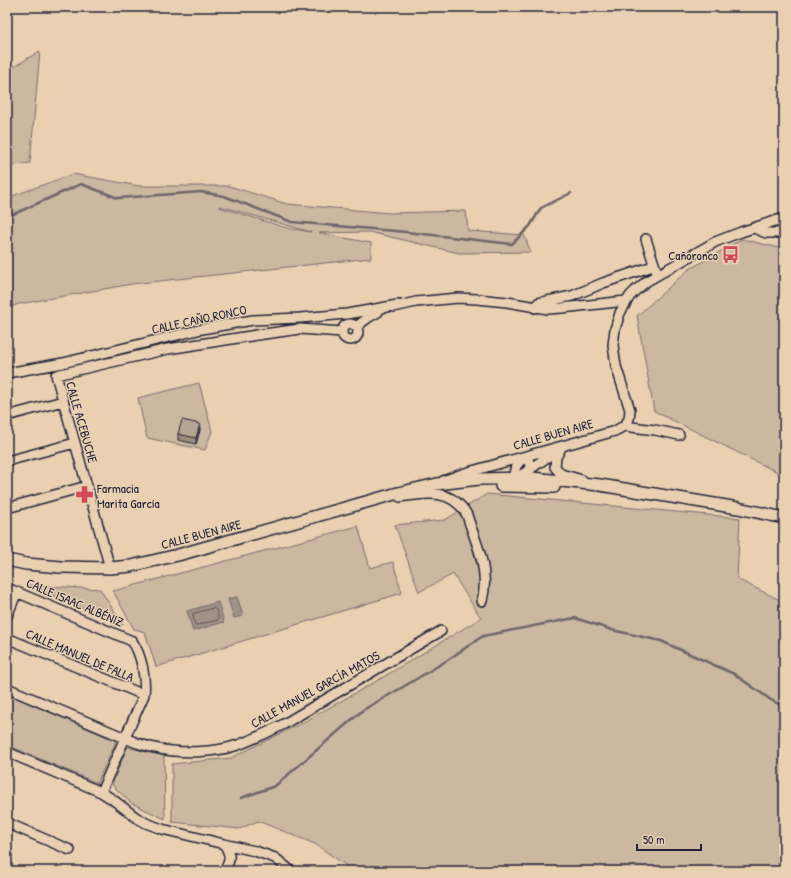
<svg xmlns="http://www.w3.org/2000/svg" width="791" height="878" font-family="'Patrick Hand',sans-serif">
<style>
.green{fill:#ccb7a0;stroke:#776c6e;fill-rule:evenodd}
.water{fill:#a29287;stroke:#6f6569}
.lines{fill:none;stroke-linecap:round;stroke-linejoin:round}
.shore{stroke:#554f59;stroke-width:1}
.stream{stroke:#6f6569;stroke-width:2.5}
.minor-casing{stroke:#22223b;stroke-width:12}
.major-casing{stroke:#22223b;stroke-width:14}
.minor{stroke:#e9d0b1;stroke-width:9}
.major{stroke:#e9d0b1;stroke-width:11}
.wall{fill:#9d8e7e;stroke:#22223b}
.shaded-wall{fill:#807467;stroke:#22223b}
.building{fill:#b7a593;stroke:#22223b}
.labels{text-anchor:middle;dominant-baseline:central;stroke-width:3;stroke-linejoin:round;paint-order:stroke}
.poi-label{font-size:13px;fill:#22223b;stroke:#e9d0b1;text-anchor:end}
.street-label{font-size:13px;fill:#22223b;stroke:#e9d0b1}
</style>
<rect width="100%" height="100%" fill="#e9d0b1"/>
<filter id="ink" filterUnits="userSpaceOnUse"><feTurbulence type="fractalNoise" baseFrequency=".025" numOctaves="2"/><feDisplacementMap in="SourceGraphic" scale="8" xChannelSelector="R" yChannelSelector="G"/><feConvolveMatrix kernelMatrix="1 2 1 2 8 2 1 2 1" color-interpolation-filters="sRGB"/></filter>
<g filter="url(#ink)">
<path class="green" d="M40 51 30 163 7 166V71Z
M73 174 139 186H229L287 204 390 213 466 211 468 231 524 235 531 252 459 253 369 232 319 233 371 243V258L132 284 19 304 7 308V198ZM219 207 220 206 311 232 287 228Z
M742 239 784 249V477L777 472 654 411 637 316 688 270Z
M199 383 212 431 205 450 147 438 138 398Z
M487 494 740 518 737 579 784 602V871H354L315 844 258 821 239 829 172 822V764L231 758 300 724 380 679 481 618 453 574 419 592 395 525 445 520Z
M358 526 370 568 393 562 402 593 156 667 145 632 134 629 113 591Z
M28 585 100 589 123 625Z
M7 694 116 741 97 783 7 745Z
M127 747 164 756 165 819 131 803 112 785Z"/>
<path class="water" d="M237 597 243 616 234 618 228 599Z
M218 602 224 622 193 631 187 611Z"/>
<g class="lines">
<path class="shore" d="M214 608C217 609 219 617 218 620L197 625H195L193 615V614Z"/>
<path class="stream" d="M7 217 81 184 118 198 201 192 224 196 292 222 406 232 512 244 530 226 541 208 571 193
M241 798 275 786 363 710 408 684 446 661 483 636 575 618 612 630 661 641 734 674 771 700 784 707"/>
<defs>
<path id="minor" d="M754 228 766 233H784
M646 239 657 273
M394 307 416 302 458 298 477 299 507 302 548 309 562 308 626 301
M535 308 538 303 572 296 603 283 650 267
M342 332a8 8 0 1 1 16 0a8 8 0 1 1-16 0Z
M356 327 369 317 378 312
M7 373 63 363 202 329 235 323 253 320 300 318 347 314 398 305
M7 416 63 401
M624 426 629 419 630 410 616 366 613 345 615 329 620 313 630 296 636 290 647 281 715 242 741 232 784 218
M561 448 556 457 555 467 561 474 582 480
M7 461 75 443
M531 469 529 462 524 457C516 465 514 467 514 479L523 474 556 451
M443 481 465 473 562 446 615 431 624 426 655 430 679 435
M400 497C426 493 452 488 467 515 473 535 483 555 484 576 485 584 484 593 482 601
M7 508 87 486
M110 568 56 375 168 349 257 335 300 329 342 332
M7 588 132 641C142 655 146 679 144 695L101 792
M7 616 17 592
M7 638 144 695
M7 688 137 743C143 745 149 747 155 748 179 754 214 753 238 745 254 739 269 732 284 724L441 631
M7 752 101 792 112 799 137 818 146 823 162 829 224 844 255 851 275 858 291 871
M7 823 70 850
M224 844C231 855 231 860 224 871"/>
<path id="major" d="M501 486 554 487
M7 560 26 564 61 567 110 568 131 566 178 555 398 493 437 484 479 479 532 478 600 485 738 508 784 518"/>
</defs>
<use href="#minor" class="minor-casing"/>
<use href="#major" class="major-casing"/>
<use href="#minor" class="minor"/>
<use href="#major" class="major"/>
</g>
<path class="wall" d="M200 430 196 444 178 440V434Z"/>
<path class="shaded-wall" d="M200 424V430L196 444V438Z"/>
<path class="building" d="M182 420 200 424 196 438 178 434Z"/>
</g>
<defs>
<symbol id="bus-bare" viewBox="-9 -9 18 18"><path d="M-5-6H5V4H4V6H2V4H-2V6H-4V4H-5ZM-3.5-4V0h7V-4ZM-3.5 1.2v1.5H-2V1.2ZM2 1.2v1.5H3.5V1.2Z" fill="#d1495b" stroke="#e9d0b1" stroke-width="2.5" paint-order="stroke"/></symbol>
<symbol id="pharmacy-bare" viewBox="-9 -9 18 18"><path d="M-2-6h4v4h4v4h-4v4h-4v-4h-4v-4h4Z" fill="#d1495b" stroke="#e9d0b1" stroke-width="2.5" paint-order="stroke"/></symbol>
</defs>
<g fill-rule="evenodd">
<use href="#bus-bare" x="718" y="242" width="25" height="25"/>
<use href="#pharmacy-bare" x="72" y="482" width="25" height="25"/>
</g>
<g class="labels">
<g class="poi-label">
<text x="718" y="255">Cañoronco</text>
<text x="97" y="488" text-anchor="start">Farmacia<tspan x="97" dy="15">Marita García</tspan></text>
</g>
<g class="street-label">
<text transform="translate(199 319) rotate(-12)">CALLE CAÑO RONCO</text>
<text transform="translate(82 422) rotate(74)">CALLE ACEBUCHE</text>
<text transform="translate(553 434) rotate(-16)">CALLE BUEN AIRE</text>
<text transform="translate(201 534) rotate(-15)">CALLE BUEN AIRE</text>
<text transform="translate(75 602) rotate(23)">CALLE ISAAC ALBÉNIZ</text>
<text transform="translate(80 655) rotate(23)">CALLE MANUEL DE FALLA</text>
<text transform="translate(315 689) rotate(-29)">CALLE MANUEL GARCÍA MATOS</text>
</g>
</g>
<rect width="791" height="878" fill="none" stroke="#e9d0b1" stroke-width="24"/>
<rect x="12" y="12" width="767" height="854" fill="none" stroke="#22223b" stroke-width="1.5" filter="url(#ink)"/>
<path d="M637 844v6h64v-6" fill="none" stroke="#22223b" stroke-width="2"/>
<text x="643" y="844" font-size="12" fill="#22223b" stroke="#e9d0b1" stroke-width="3" paint-order="stroke">50 m</text>
</svg>
